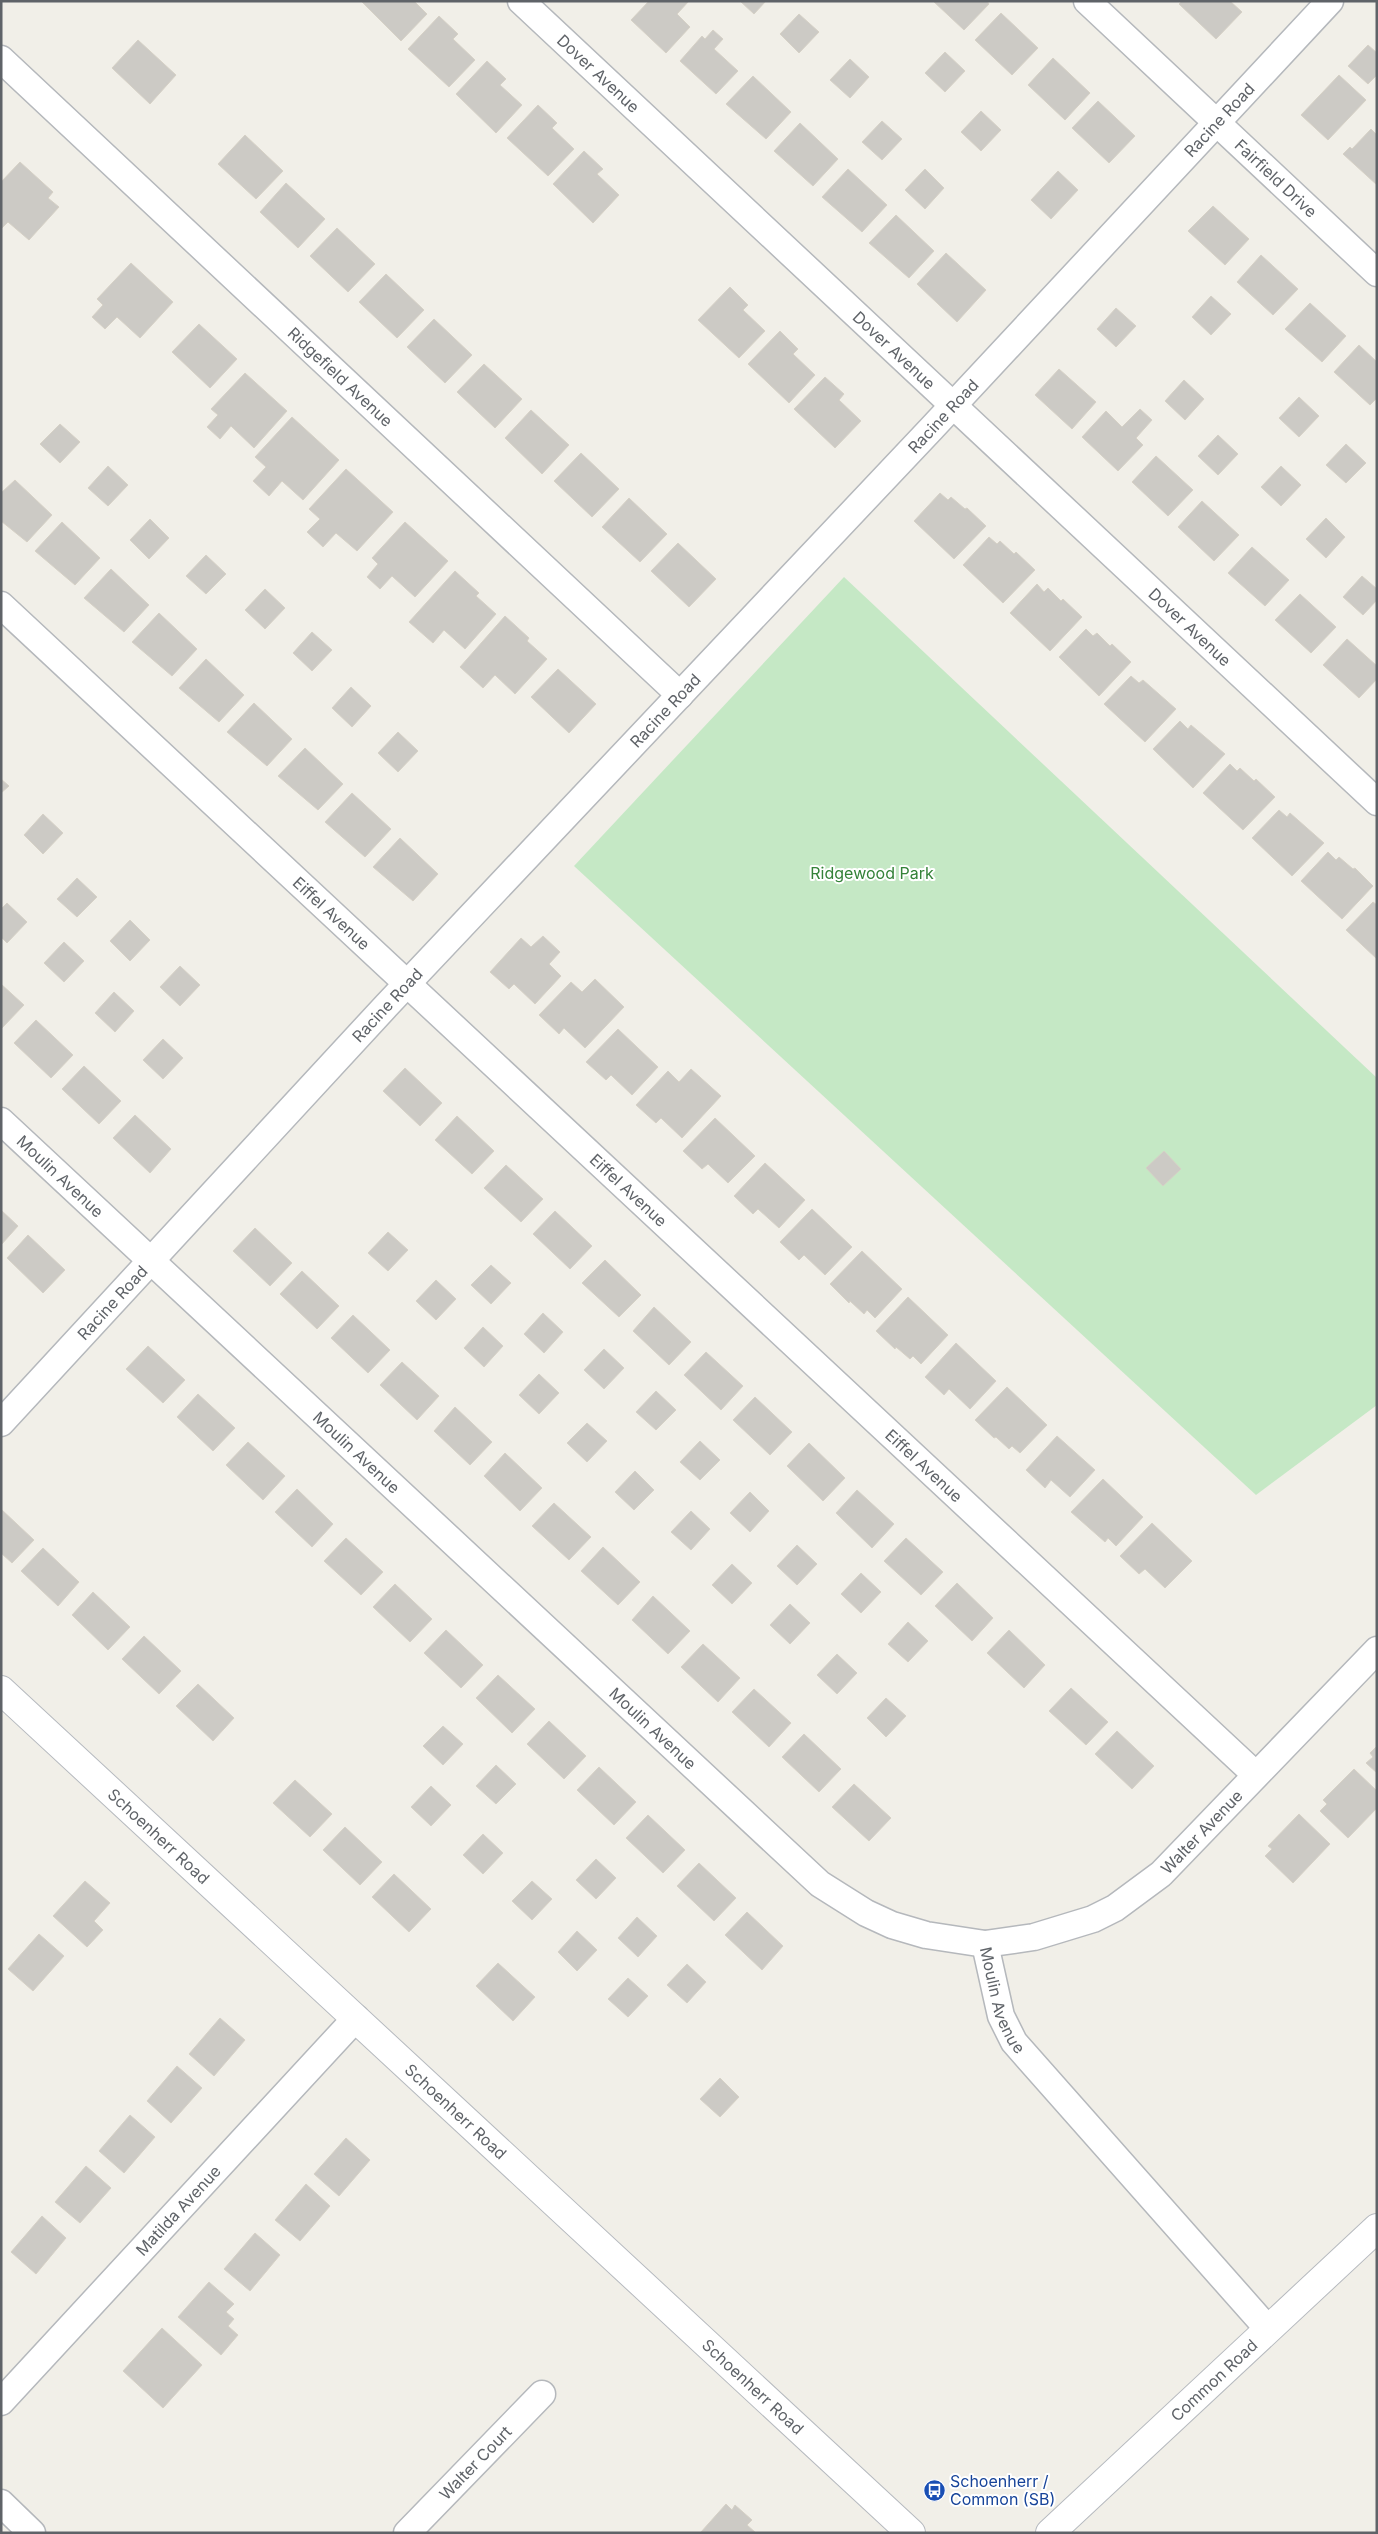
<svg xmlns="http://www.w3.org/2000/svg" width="1378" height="2534" font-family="Inter,sans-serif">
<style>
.green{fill:#c5e8c5}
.building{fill:#cccac5;stroke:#d6d1c6}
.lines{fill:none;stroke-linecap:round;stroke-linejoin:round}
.street-casing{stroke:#b5b8bc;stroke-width:29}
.secondary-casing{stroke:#b6babf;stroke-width:30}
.street{stroke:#fff;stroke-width:26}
.secondary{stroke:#fff;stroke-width:28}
.labels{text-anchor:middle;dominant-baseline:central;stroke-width:4;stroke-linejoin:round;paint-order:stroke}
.street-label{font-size:16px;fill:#5f6368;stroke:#fff}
.park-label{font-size:16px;fill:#348238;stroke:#fff}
.transit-label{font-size:16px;fill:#164399;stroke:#fff;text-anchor:start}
</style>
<rect width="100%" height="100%" fill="#f1efe8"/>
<path class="green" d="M844 577 1377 1078V1405L1256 1495 574 866Z"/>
<path class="building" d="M361 1H414L427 14 401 41Z
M649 1H689L677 14 690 27 666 53 631 20Z
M740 1H766L754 14Z
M933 1H987L989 4 964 30Z
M1182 1H1230L1242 12 1216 39 1179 4Z
M1001 13 1038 48 1012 75 975 40Z
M799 14 819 32 799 53 780 34Z
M439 16 458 34 453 39 475 60 449 87 408 49Z
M713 30 723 39 714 49 738 71 716 94 680 61 702 36 705 39Z
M138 40 176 75 150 104 112 68Z
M1368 45 1377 53V75L1368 84 1348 66Z
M945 52 965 71 945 92 925 73Z
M1053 58 1090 93 1065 120 1028 85Z
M850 59 869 77 850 98 830 80Z
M487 61 506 79 500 85 522 105 496 133 456 94Z
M1339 75 1366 100 1328 140 1301 115Z
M753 76 791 112 766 139 726 104Z
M1098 101 1135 136 1109 163 1072 128Z
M538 105 557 123 552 128 574 149 548 176 507 138Z
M981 111 1001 130 981 151 961 132Z
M882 121 902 139 882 160 862 142Z
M800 123 838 159 813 186 774 151Z
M1371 129 1377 135V185L1343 154 1350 147 1352 149Z
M245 135 283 171 256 199 218 164Z
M584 151 603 169 597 174 619 195 593 223 553 184Z
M20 162 53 192 48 198 59 207 29 240 8 222 1 229V182Z
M848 169 887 205 862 232 822 197Z
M925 169 944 188 925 209 905 190Z
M1058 171 1078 190 1051 219 1031 200Z
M286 183 325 219 298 248 260 212Z
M1213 206 1249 239 1225 265 1188 231Z
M896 215 934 251 909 278 869 243Z
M337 228 375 264 348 292 310 256Z
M946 253 986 290 957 322 917 284Z
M1261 255 1298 289 1273 315 1237 282Z
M131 263 173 302 140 338 117 317 105 329 92 317 103 305 97 299Z
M386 274 424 310 397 338 359 302Z
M730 287 748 305 743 310 765 331 739 358 698 320Z
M1211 296 1231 314 1211 335 1192 317Z
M1310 303 1346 336 1322 362 1285 329Z
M1116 308 1136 326 1116 347 1097 329Z
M434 319 472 355 445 383 407 347Z
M199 324 237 359 210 388 172 352Z
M780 331 798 349 793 354 815 375 789 403 748 364Z
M1359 345 1377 362V398L1370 405 1334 372Z
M484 364 522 399 495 428 457 392Z
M1059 369 1096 402 1072 429 1035 395Z
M245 373 287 411 254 448 231 426 220 439 207 427 218 415 211 409Z
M825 377 844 394 839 400 861 421 835 448 794 409Z
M1184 380 1204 399 1185 420 1165 401Z
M1299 397 1319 416 1299 437 1279 418Z
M1140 409 1152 420 1136 438 1143 445 1118 471 1082 437 1106 411 1122 427Z
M531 410 569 445 542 474 505 438Z
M292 417 339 460 303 500 282 481 269 496 253 481 266 467 255 457Z
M60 424 80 442 60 463 40 444Z
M1218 435 1238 454 1218 475 1198 456Z
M1346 444 1366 463 1346 483 1326 465Z
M581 453 619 489 592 517 554 481Z
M1156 456 1193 490 1168 516 1132 482Z
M108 466 128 485 108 506 88 488Z
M1281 466 1301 485 1281 506 1261 487Z
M346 469 393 512 357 551 336 533 323 547 307 532 320 519 309 509Z
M15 480 52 515 27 542 1 521V493Z
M940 493 948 500 951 497 965 509 967 508 986 526 954 559 914 521Z
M629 498 667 534 640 562 602 527Z
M1202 501 1239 535 1214 561 1178 527Z
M1326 518 1345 537 1326 558 1306 539Z
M150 519 169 538 149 559 130 540Z
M62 522 100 558 75 585 35 551Z
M405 522 448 561 415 597 392 576 380 589 367 577 378 564 372 558Z
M989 537 997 544 1000 541 1014 554 1016 552 1035 570 1003 603 963 565Z
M678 543 716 579 689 607 651 571Z
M1252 547 1289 580 1265 606 1228 573Z
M206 555 226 574 206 594 186 576Z
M111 569 149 605 124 632 84 598Z
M455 571 479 593 476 596 496 614 465 649 444 630 433 643 409 622Z
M1362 576 1377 589V600L1363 615 1343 597Z
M1037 584 1044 592 1048 588 1061 601 1063 599 1082 617 1050 651 1010 613Z
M265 589 285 608 265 629 245 610Z
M1300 594 1336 627 1311 653 1275 620Z
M159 613 197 649 172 676 132 642Z
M505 616 529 638 527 641 547 659 515 694 495 675 483 688 460 667Z
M1086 629 1093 636 1097 633 1110 646 1112 644 1131 662 1099 696 1059 657Z
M312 632 332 650 312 671 293 653Z
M1347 639 1377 666V679L1359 698 1323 665Z
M206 659 244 695 219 722 179 688Z
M558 669 596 704 569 733 531 697Z
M1131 676 1139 683 1143 680 1176 709 1145 742 1104 704Z
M351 687 371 706 352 727 332 708Z
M254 703 292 739 267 766 227 732Z
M1180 721 1188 729 1191 725 1225 754 1193 788 1153 749Z
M398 732 418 751 398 772 378 753Z
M305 748 343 784 318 810 278 776Z
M1230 764 1237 771 1240 768 1254 781 1256 779 1275 797 1243 830 1203 793Z
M1 779 9 786 1 793Z
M352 793 391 829 365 857 325 822Z
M1279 810 1287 817 1290 813 1324 843 1292 876 1252 838Z
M43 814 63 833 43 854 24 835Z
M400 838 438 874 413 901 373 867Z
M1328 852 1336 860 1339 857 1353 869 1355 868 1373 886 1342 919 1301 881Z
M77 878 97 897 77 917 57 899Z
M1373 902 1377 905V959L1346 930Z
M7 903 27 922 7 943 1 937V909Z
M130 920 150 940 130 961 110 941Z
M543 936 560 952 549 964 561 976 535 1004 514 984 509 989 490 972 521 938 531 947Z
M64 942 84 961 64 982 44 963Z
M180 966 200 985 180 1006 160 987Z
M595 979 624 1007 585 1048 564 1028 559 1034 539 1015 571 982 582 992Z
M1 984 24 1005 2 1028 1 1027Z
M114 992 134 1011 115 1032 95 1013Z
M36 1020 73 1055 51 1078 14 1043Z
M618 1029 658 1067 632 1095 611 1075 606 1080 586 1062Z
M163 1039 183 1058 163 1079 143 1060Z
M84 1066 121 1101 99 1124 62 1089Z
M405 1068 442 1103 420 1126 383 1091Z
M691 1069 721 1096 682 1138 661 1118 656 1123 636 1105 668 1071 679 1082Z
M135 1115 171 1149 150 1173 113 1138Z
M457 1116 494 1151 472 1174 435 1140Z
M715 1118 755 1156 728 1183 708 1164 702 1169 683 1151Z
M1164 1151 1181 1169 1163 1186 1146 1168Z
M765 1163 805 1200 779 1228 758 1209 753 1214 734 1196Z
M506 1165 543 1199 521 1222 484 1188Z
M812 1209 852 1247 825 1275 804 1255 799 1260 780 1242Z
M1 1210 18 1226 1 1245Z
M555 1211 592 1246 570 1269 533 1234Z
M255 1228 292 1263 270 1286 233 1251Z
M388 1232 408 1250 388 1271 368 1253Z
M28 1235 65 1270 43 1293 7 1258Z
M862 1251 902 1289 875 1318 867 1310 864 1314 850 1301 849 1303 830 1284Z
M605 1260 641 1295 619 1317 582 1283Z
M491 1265 511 1283 491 1304 471 1285Z
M302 1271 339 1306 317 1329 280 1294Z
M436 1280 456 1299 436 1320 416 1301Z
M908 1297 948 1335 921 1364 913 1356 910 1359 896 1347 895 1349 876 1331Z
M654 1307 691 1342 669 1365 633 1331Z
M543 1313 563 1332 544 1353 524 1334Z
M353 1315 390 1350 368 1373 331 1338Z
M483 1327 503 1346 484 1367 464 1348Z
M956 1343 996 1381 970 1409 949 1389 944 1395 925 1377Z
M148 1346 185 1380 163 1403 126 1369Z
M604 1349 624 1368 604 1389 584 1370Z
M706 1352 743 1386 721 1410 684 1375Z
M402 1362 439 1396 417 1420 380 1385Z
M539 1374 559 1393 539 1414 519 1395Z
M1007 1387 1047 1425 1020 1453 1012 1446 1009 1449 996 1437 994 1438 975 1420Z
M656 1391 676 1410 656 1430 636 1412Z
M198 1394 235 1428 213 1451 177 1417Z
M755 1397 792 1432 770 1455 733 1420Z
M455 1407 492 1442 470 1465 434 1431Z
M587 1423 607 1441 587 1462 567 1443Z
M1057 1436 1095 1470 1070 1497 1051 1480 1045 1488 1026 1470Z
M700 1441 720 1460 700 1480 680 1462Z
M248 1442 285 1476 263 1500 226 1465Z
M809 1443 845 1478 823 1501 787 1466Z
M505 1453 542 1488 520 1511 484 1476Z
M635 1471 654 1490 634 1510 615 1492Z
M1103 1479 1143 1517 1116 1546 1108 1538 1105 1542 1071 1512Z
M297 1489 333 1524 312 1547 275 1512Z
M857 1490 894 1524 872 1548 836 1513Z
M750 1492 769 1511 750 1532 730 1513Z
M554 1503 591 1537 569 1560 532 1526Z
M1 1509 34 1540 12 1563 1 1553Z
M691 1511 710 1529 691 1550 671 1532Z
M1152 1523 1192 1561 1165 1588 1145 1569 1139 1574 1120 1556Z
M346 1538 383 1572 361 1595 324 1561Z
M906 1538 943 1572 921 1595 884 1561Z
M797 1545 817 1564 797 1585 777 1566Z
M603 1547 640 1582 618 1605 581 1571Z
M43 1548 79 1582 58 1606 21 1571Z
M732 1564 752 1583 732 1604 712 1585Z
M861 1573 881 1592 861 1613 841 1594Z
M957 1583 993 1618 972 1641 935 1606Z
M395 1584 432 1619 410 1642 373 1607Z
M93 1592 130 1627 108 1650 72 1615Z
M653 1596 690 1631 668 1654 632 1620Z
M790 1604 810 1623 790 1644 770 1625Z
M908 1622 928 1641 908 1662 888 1644Z
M446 1630 483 1665 461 1688 424 1653Z
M1009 1630 1045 1665 1024 1688 987 1653Z
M144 1636 181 1671 159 1694 122 1659Z
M703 1644 740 1678 718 1702 681 1667Z
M837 1654 857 1673 837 1694 817 1675Z
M498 1675 535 1709 512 1733 476 1698Z
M198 1684 234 1718 213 1741 176 1706Z
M1071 1688 1108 1722 1086 1745 1049 1711Z
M754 1689 791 1723 769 1747 732 1712Z
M886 1698 906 1716 886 1737 867 1718Z
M549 1721 586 1756 564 1779 527 1744Z
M443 1726 463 1744 443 1765 423 1746Z
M1117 1731 1154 1766 1132 1789 1095 1754Z
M804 1734 841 1769 819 1792 782 1757Z
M1377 1746V1773L1366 1763 1373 1757 1370 1753Z
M496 1765 516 1784 496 1804 476 1786Z
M599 1767 636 1802 614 1825 577 1790Z
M1354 1769 1377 1791V1808L1348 1838 1320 1811 1327 1804 1323 1800Z
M295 1780 332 1814 310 1837 273 1803Z
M854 1784 891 1818 869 1841 832 1807Z
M431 1786 451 1805 431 1826 411 1807Z
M1299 1814 1330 1844 1293 1883 1265 1856 1272 1849 1268 1846Z
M648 1815 685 1850 663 1873 626 1838Z
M345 1827 382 1862 360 1885 323 1850Z
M483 1834 503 1853 483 1874 463 1855Z
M596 1859 616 1878 596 1899 576 1880Z
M699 1863 736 1898 714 1921 677 1886Z
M394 1874 431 1909 409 1932 372 1897Z
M85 1881 110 1903 94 1921 103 1930 87 1947 53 1916Z
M532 1881 552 1899 532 1920 512 1901Z
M747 1912 783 1946 762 1970 725 1935Z
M637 1917 657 1936 638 1957 618 1938Z
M577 1931 597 1950 577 1971 558 1952Z
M39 1934 64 1956 33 1991 8 1969Z
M498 1963 535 1997 513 2021 476 1986Z
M687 1964 706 1982 687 2003 667 1985Z
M628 1978 648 1996 628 2017 608 1999Z
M220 2018 245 2040 214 2076 189 2054Z
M177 2066 202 2088 171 2123 147 2101Z
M720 2078 739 2097 720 2117 700 2099Z
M130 2115 155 2137 124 2173 99 2151Z
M346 2138 370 2160 339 2196 314 2174Z
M86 2166 111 2188 80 2223 55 2202Z
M306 2184 330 2206 300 2241 275 2220Z
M42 2216 66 2238 36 2274 11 2252Z
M255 2233 280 2255 250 2291 224 2269Z
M209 2282 234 2304 226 2312 234 2319 228 2326 238 2335 221 2355 178 2317Z
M162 2328 202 2365 163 2408 123 2371Z
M726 2504 732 2510 735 2505 752 2520 747 2525 756 2533 701 2532Z"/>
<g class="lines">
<defs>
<g id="street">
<path id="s1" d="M521 1 1377 802"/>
<path id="s2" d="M1087 1 1377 273"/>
<path id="s3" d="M1 59 680 695"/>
<path id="s4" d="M1 605 1256 1775"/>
<path id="s5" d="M1 1121 820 1884 866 1913 892 1925 926 1935 985 1944 1034 1937 1093 1919 1115 1908 1161 1874 1377 1650"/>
<path id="s6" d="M1 1423 386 1006 932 428 1330 1"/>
<path id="s7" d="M985 1944 1001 2016 1014 2042 1268 2329"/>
<path id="s8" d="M1 2402 356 2018"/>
<path d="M1 2503 32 2533"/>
<path id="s9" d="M407 2533 542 2394"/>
</g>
<g id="secondary">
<path id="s10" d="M1 1690 911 2533"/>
<path id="s11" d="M1050 2533 1377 2228"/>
</g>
</defs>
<use href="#street" class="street-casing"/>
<use href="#secondary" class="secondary-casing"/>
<use href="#street" class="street"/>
<use href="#secondary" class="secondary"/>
</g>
<defs>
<symbol id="bus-disc" viewBox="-11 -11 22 22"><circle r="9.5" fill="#1a4fb4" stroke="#fff"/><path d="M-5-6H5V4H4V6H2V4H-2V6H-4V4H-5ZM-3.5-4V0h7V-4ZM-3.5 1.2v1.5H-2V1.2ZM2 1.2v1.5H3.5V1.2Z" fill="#fff"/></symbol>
</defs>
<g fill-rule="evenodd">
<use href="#bus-disc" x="922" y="2478" width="25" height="25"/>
</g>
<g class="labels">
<g class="street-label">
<text stroke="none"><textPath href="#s1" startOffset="106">Dover Avenue</textPath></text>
<text stroke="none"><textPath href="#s6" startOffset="1784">Racine Road</textPath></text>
<text stroke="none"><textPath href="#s2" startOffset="259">Fairfield Drive</textPath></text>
<text stroke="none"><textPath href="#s1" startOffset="511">Dover Avenue</textPath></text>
<text stroke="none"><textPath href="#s3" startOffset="465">Ridgefield Avenue</textPath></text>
<text stroke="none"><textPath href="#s6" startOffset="1379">Racine Road</textPath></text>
<text stroke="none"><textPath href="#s1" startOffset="916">Dover Avenue</textPath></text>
<text stroke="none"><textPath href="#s6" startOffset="974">Racine Road</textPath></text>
<text stroke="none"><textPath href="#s4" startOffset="452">Eiffel Avenue</textPath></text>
<text stroke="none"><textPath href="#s6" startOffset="569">Racine Road</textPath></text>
<text stroke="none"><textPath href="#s5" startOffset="81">Moulin Avenue</textPath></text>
<text stroke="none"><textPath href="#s4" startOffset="858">Eiffel Avenue</textPath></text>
<text stroke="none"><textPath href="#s6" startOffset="164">Racine Road</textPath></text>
<text stroke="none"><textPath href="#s5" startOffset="486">Moulin Avenue</textPath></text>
<text stroke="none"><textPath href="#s4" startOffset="1262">Eiffel Avenue</textPath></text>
<text stroke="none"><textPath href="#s5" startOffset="891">Moulin Avenue</textPath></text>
<text stroke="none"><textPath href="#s5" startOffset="1549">Walter Avenue</textPath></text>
<text stroke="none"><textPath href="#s10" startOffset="215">Schoenherr Road</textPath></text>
<text stroke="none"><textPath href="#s7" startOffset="59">Moulin Avenue</textPath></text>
<text stroke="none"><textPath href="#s10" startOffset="620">Schoenherr Road</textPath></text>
<text stroke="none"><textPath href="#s8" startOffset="261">Matilda Avenue</textPath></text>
<text stroke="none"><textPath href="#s11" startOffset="224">Common Road</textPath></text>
<text stroke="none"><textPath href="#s10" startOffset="1025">Schoenherr Road</textPath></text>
<text stroke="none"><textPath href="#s9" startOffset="98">Walter Court</textPath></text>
</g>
<g class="park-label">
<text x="872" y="873">Ridgewood Park</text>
</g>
<g class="transit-label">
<text x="950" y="2481">Schoenherr /<tspan x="950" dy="18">Common (SB)</tspan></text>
</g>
</g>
<rect width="1378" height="2534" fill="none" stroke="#5f6368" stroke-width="5"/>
</svg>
